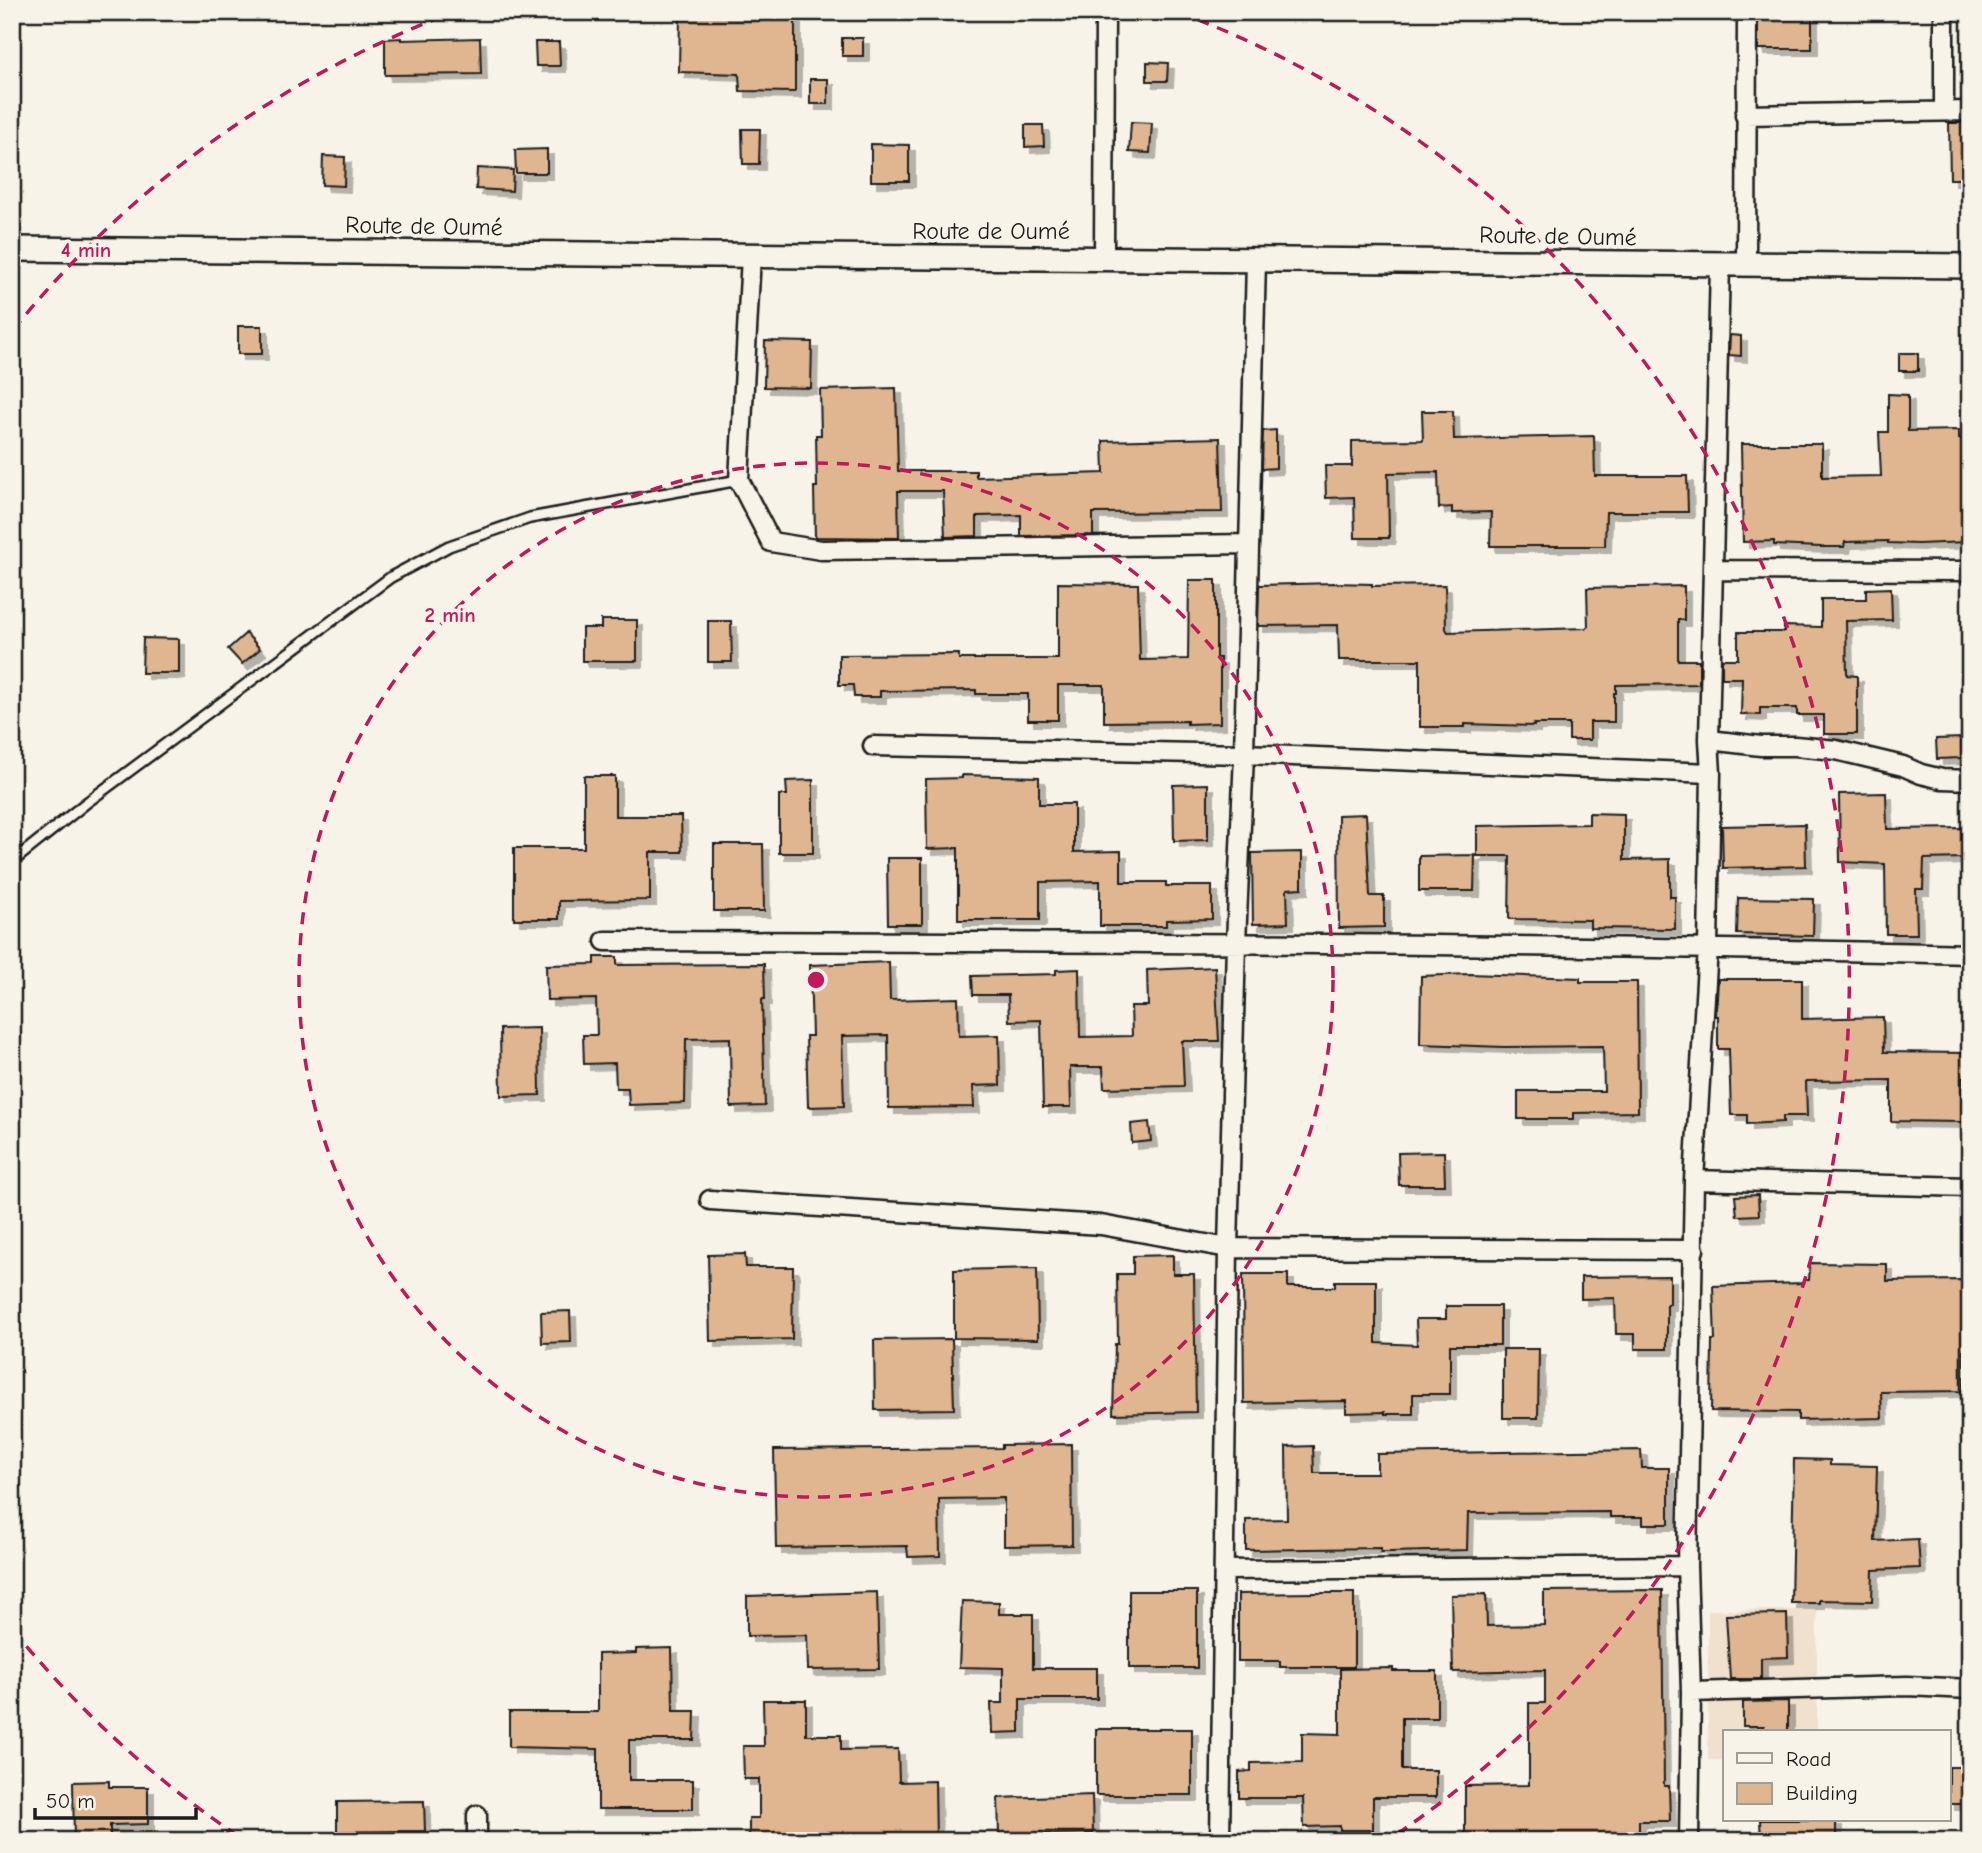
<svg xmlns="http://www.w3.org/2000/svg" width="1982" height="1853" font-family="'Comic Neue',sans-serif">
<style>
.built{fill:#f0e1ce}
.building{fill:#dfb690;stroke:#1c1c1c;stroke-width:2;filter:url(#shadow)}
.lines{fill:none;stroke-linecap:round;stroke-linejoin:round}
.service-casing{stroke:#1c1c1c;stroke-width:14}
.minor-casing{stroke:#1c1c1c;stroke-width:23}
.tertiary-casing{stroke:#1c1c1c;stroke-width:28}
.service{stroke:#f7f3e8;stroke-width:9}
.minor{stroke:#f7f3e8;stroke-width:18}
.tertiary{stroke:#f7f3e8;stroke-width:23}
.ring{fill:none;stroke:#c2185b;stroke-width:3.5;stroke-dasharray:12 9}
.labels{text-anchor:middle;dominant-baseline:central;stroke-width:7;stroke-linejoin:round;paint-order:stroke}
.street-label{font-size:24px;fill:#1c1c1c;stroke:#f7f3e8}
.centre{fill:#c2185b;stroke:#f7f3e8;stroke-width:3.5}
.ring-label{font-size:21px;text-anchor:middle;font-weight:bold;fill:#c2185b;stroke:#f7f3e8;stroke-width:7;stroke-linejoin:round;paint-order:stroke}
</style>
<defs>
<filter id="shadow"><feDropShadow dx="6" dy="6" stdDeviation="0" flood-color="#0004"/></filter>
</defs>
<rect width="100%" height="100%" fill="#f7f3e8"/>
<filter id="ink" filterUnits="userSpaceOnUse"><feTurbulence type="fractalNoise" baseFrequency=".0143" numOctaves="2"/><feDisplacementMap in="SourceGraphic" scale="14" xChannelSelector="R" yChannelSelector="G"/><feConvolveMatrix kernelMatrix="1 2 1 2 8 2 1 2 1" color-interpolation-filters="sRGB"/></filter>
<g filter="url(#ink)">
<path class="built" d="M1708 1610H1817V1732H1725V1760H1708Z"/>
<path class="building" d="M680 12H795V92L740 91 739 74 679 72Z
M1758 12H1812V49H1758Z
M401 38V40L480 38 481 74 385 75V39Z
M842 38H863V56H842Z
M535 42H559L560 66H536Z
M1147 62 1168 63 1167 81H1147Z
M810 79H828V104H810Z
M1131 122 1152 123 1150 153 1129 152Z
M1949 123H1970V145H1965L1963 179H1950Z
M1025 125H1043L1044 146 1025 147Z
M742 129H760L759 164H743Z
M871 144 909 145V181H871Z
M547 149V173H516L515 150Z
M323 156 345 157 344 186 322 185Z
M477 168 513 170 512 191 476 189Z
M238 326H262V354H238Z
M1730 335 1741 336V356L1729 355Z
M765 341 812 342 811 388 764 387Z
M1899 353H1918V371H1899Z
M896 388 898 471H976V477L1104 473 1103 441 1220 438 1222 512 1093 513V535L1021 536V515L977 516V536L945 537 943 491H898L899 538 815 537 814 487H817L816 435H821L820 390Z
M1888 394 1908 395V431L1959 430V439H1970V527H1966L1967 542 1918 544 1888 543V541L1845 542 1844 547H1821L1774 545V541L1743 542 1741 444H1822V477L1881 476 1879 432H1888Z
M1422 411H1453L1454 439 1594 436 1595 476H1687L1688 512H1606L1605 546H1490L1491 512 1452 513V507L1439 508 1438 472 1388 473 1389 538H1355L1354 497 1326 498 1325 466H1352V441L1423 440Z
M1276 430V468L1262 469 1263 431Z
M1189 580H1216V658H1220V723L1187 724V721L1104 722V685H1058V720H1028V694H976V690L880 691V697H854L853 685H839V655L959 654V659H1058V583L1138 584 1140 660 1188 659Z
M1334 583 1372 584V586L1445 585 1446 629 1448 632 1586 628 1588 626 1587 588 1684 586V620H1678V660H1699V684L1616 685V693H1614V722H1590V740H1569V724H1534V726L1465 724V727H1420V660H1339L1338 625 1258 626 1259 585Z
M1891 588 1892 620 1846 621 1847 675 1857 676V734H1824V715H1797V708H1760V715L1741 714 1742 678H1722V659H1738V632H1784V626L1821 627V599H1866V589Z
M601 620H637V661H582V628H601Z
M708 621H731L732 662H708Z
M246 633 260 649 242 664 228 649Z
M143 638 179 639V673H142Z
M1961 738 1962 758 1937 759 1936 739Z
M962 775 1039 777V804H1074V852L1121 851V882H1166V886H1212V919L1166 920V926H1100V881L1040 882V920H958V848L927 849 926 779 962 778Z
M584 776H615V816H681L682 852H650V900L559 901V919H514V848H584Z
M813 780V853H779V795H787L786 781Z
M1208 784V840L1174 841 1173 785Z
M1886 793 1887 829 1964 828 1965 858 1924 859 1923 889H1916L1917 934H1886L1885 864 1840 862 1839 794Z
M1589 813 1624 814V860L1670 859V897H1675V929L1590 928V920L1509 919 1510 856H1477V826L1589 824Z
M1366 814 1370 896H1384V927L1339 928 1338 815Z
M1805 824 1806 866 1723 868 1722 826Z
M714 844H763L764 911H714Z
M1302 852V888L1287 889 1288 923 1253 924 1252 853Z
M1475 855 1474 891H1419V856Z
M887 858H922V924H888Z
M1738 898 1814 899 1813 936 1737 934Z
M595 957H617V965L764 964 765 999H762L765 1106 731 1107 730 1038 686 1039 685 1103 629 1105 628 1088H616L615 1063 584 1064 583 1035H597L596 999 547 1000 546 965 595 964Z
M889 962 890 1000 958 998 959 1036 999 1035 1000 1085 973 1086 974 1107 889 1108 888 1035 842 1036 844 1106 808 1107 806 1036H812L810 965Z
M1215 967 1219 1041H1182L1184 1086 1104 1088 1103 1067H1070L1071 1107H1043L1041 1020 1009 1021 1008 995H973L972 976 1056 974V970L1079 969 1080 1037 1132 1036 1131 1006H1148L1147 970Z
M1469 974 1580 978V982H1637L1638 1112 1573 1113V1119H1518V1091H1604L1603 1046 1504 1047 1420 1044 1421 976Z
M1718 979H1802V1019L1883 1017 1884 1052 1966 1053 1967 1077H1962L1963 1122 1891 1121V1080L1806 1081 1807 1116H1783V1122L1747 1124V1115H1731L1729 1049H1718V1016H1716Z
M539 1028 540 1095 501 1096 500 1029Z
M1149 1122 1151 1141 1132 1143 1131 1124Z
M1444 1152 1445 1185H1399L1398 1153Z
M1758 1195 1759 1215 1737 1216 1735 1196Z
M745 1254 746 1267H793L792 1339 710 1341 708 1255Z
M1173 1255V1274H1194L1196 1412 1113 1414 1115 1344H1118L1117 1274H1133V1256Z
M1810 1263 1887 1264V1281L1963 1280V1305H1970V1350H1963V1391L1881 1392 1882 1418 1798 1420V1412L1711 1411 1712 1340H1715L1713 1286 1804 1283V1280H1809Z
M1037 1268 1038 1339 954 1338V1270Z
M1243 1274H1288V1287H1335V1281H1376V1343L1417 1345 1416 1319H1446V1306H1500V1345H1450V1394H1413V1414H1385V1412L1346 1413V1401L1244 1403Z
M1670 1276V1304H1667V1349H1635V1334H1616L1615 1298 1581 1299V1277Z
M570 1311 571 1342 542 1343 541 1312Z
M952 1339 954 1409 875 1410 874 1340Z
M1503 1349H1539L1538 1418H1503Z
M1071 1444 1072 1545 1004 1546V1498L939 1499 940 1556 908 1557 907 1546 776 1548 774 1450 1002 1448V1445Z
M1313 1446 1314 1473H1377V1454L1641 1450 1642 1468H1669V1524H1643V1517H1610V1512L1468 1513 1467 1550 1391 1552H1381V1548L1246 1550V1520L1287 1519 1286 1447Z
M1794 1459 1830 1460V1465L1877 1466 1875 1541 1918 1539 1920 1568 1873 1570 1872 1601 1819 1600V1603H1791Z
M1662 1590 1664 1786H1669L1670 1821H1639V1841H1465V1786L1529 1785V1703H1545V1670L1453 1672 1451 1595 1486 1594 1487 1626 1544 1625V1591Z
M1129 1591H1197V1668H1129Z
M877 1592 879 1669 808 1670 807 1635 747 1636V1596Z
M1317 1593H1354V1667H1280V1661H1238V1594Z
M962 1601 999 1602V1614H1033V1668H1097V1699H1020V1732L992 1733 991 1703H1003V1668L959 1667Z
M1787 1614 1788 1657 1761 1658V1679H1730L1726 1615Z
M672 1648 673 1711H695L694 1740H629V1780H693V1809H598V1749L509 1747V1712H598V1654L636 1653V1649Z
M1393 1668V1671H1437V1718H1402V1770H1436V1797H1373V1830H1340V1826L1304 1827 1303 1798H1239V1772L1251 1771V1763L1302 1762V1733L1340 1734V1669Z
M763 1700H806V1735H841V1750L898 1749 899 1782 935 1781 936 1841H749V1818H759V1779H744L743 1746H764Z
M1788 1701V1732H1764V1726H1743V1702Z
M1096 1729H1192V1795H1096Z
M1949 1767H1970V1804H1949Z
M109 1781V1787H148V1824L110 1825V1841H74L73 1782Z
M1092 1795 1093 1833 999 1835 998 1798Z
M424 1801 425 1831 337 1832V1802Z
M1760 1820H1836V1841H1761Z"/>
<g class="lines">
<defs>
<path id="service" d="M12 862 86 803 391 577 449 546 530 518 739 480"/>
<path id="minor" d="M1944 12V111
M1745 115 1970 111
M751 256 739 480 771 542 821 550 1249 544
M1104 258 1105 12
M1746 264 1747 12
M1714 570 1970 571
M1709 740 1761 746H1795L1836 750 1903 766 1921 774 1942 779 1970 780
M873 746 1244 754 1711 773
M605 941C1060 942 1515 943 1970 954
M1694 1180 1970 1187
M710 1200 1101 1225 1228 1248 1694 1250
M1225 1570 1687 1566
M1691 1692 1907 1686 1970 1689
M477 1841V1815
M1220 1841 1228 1248 1236 943 1244 754 1256 260
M1689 1841 1691 1692 1687 1566 1694 1180 1708 948 1711 773 1709 740 1720 264"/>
<path id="tertiary" d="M12 249 1970 266"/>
</defs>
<use href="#service" class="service-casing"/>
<use href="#minor" class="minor-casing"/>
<use href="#tertiary" class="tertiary-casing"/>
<use href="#service" class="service"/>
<use href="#minor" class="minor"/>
<use href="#tertiary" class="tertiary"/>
</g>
</g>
<g class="ring">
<circle cx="816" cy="980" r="517"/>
<path d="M238 1836A1033 1033 0 0 1 13 1630M13 330A1033 1033 0 0 1 454 12M1178 12A1033 1033 0 0 1 1394 1836"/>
</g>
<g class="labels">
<g class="street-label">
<text transform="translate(424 226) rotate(1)">Route de Oumé</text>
<text x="991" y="231">Route de Oumé</text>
<text transform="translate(1558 236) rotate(1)">Route de Oumé</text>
</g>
</g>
<circle cx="816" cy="980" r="10" class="centre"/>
<g class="ring-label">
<text x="86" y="257">4 min</text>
<text x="450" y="622">2 min</text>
</g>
<rect width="1982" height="1853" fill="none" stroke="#f7f3e8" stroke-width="42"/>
<rect x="21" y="21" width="1940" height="1811" fill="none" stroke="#1c1c1c" stroke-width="2.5" filter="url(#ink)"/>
<rect x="1723" y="1730" width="228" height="91" fill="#f7f3e8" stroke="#9f9d96" stroke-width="2"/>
<rect x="1737" y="1753" width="35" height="10" fill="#f7f3e8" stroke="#9f9d96" stroke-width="2"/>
<text x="1786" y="1766" font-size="21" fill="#1c1c1c">Road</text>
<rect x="1737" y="1783" width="35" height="21" fill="#dfb690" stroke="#9f9d96" stroke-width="2"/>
<text x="1786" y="1800" font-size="21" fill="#1c1c1c">Building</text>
<path d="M35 1808v10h161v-10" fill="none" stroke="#1c1c1c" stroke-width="3.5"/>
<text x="46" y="1808" font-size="21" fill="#1c1c1c" stroke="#f7f3e8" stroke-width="5" paint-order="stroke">50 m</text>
</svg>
